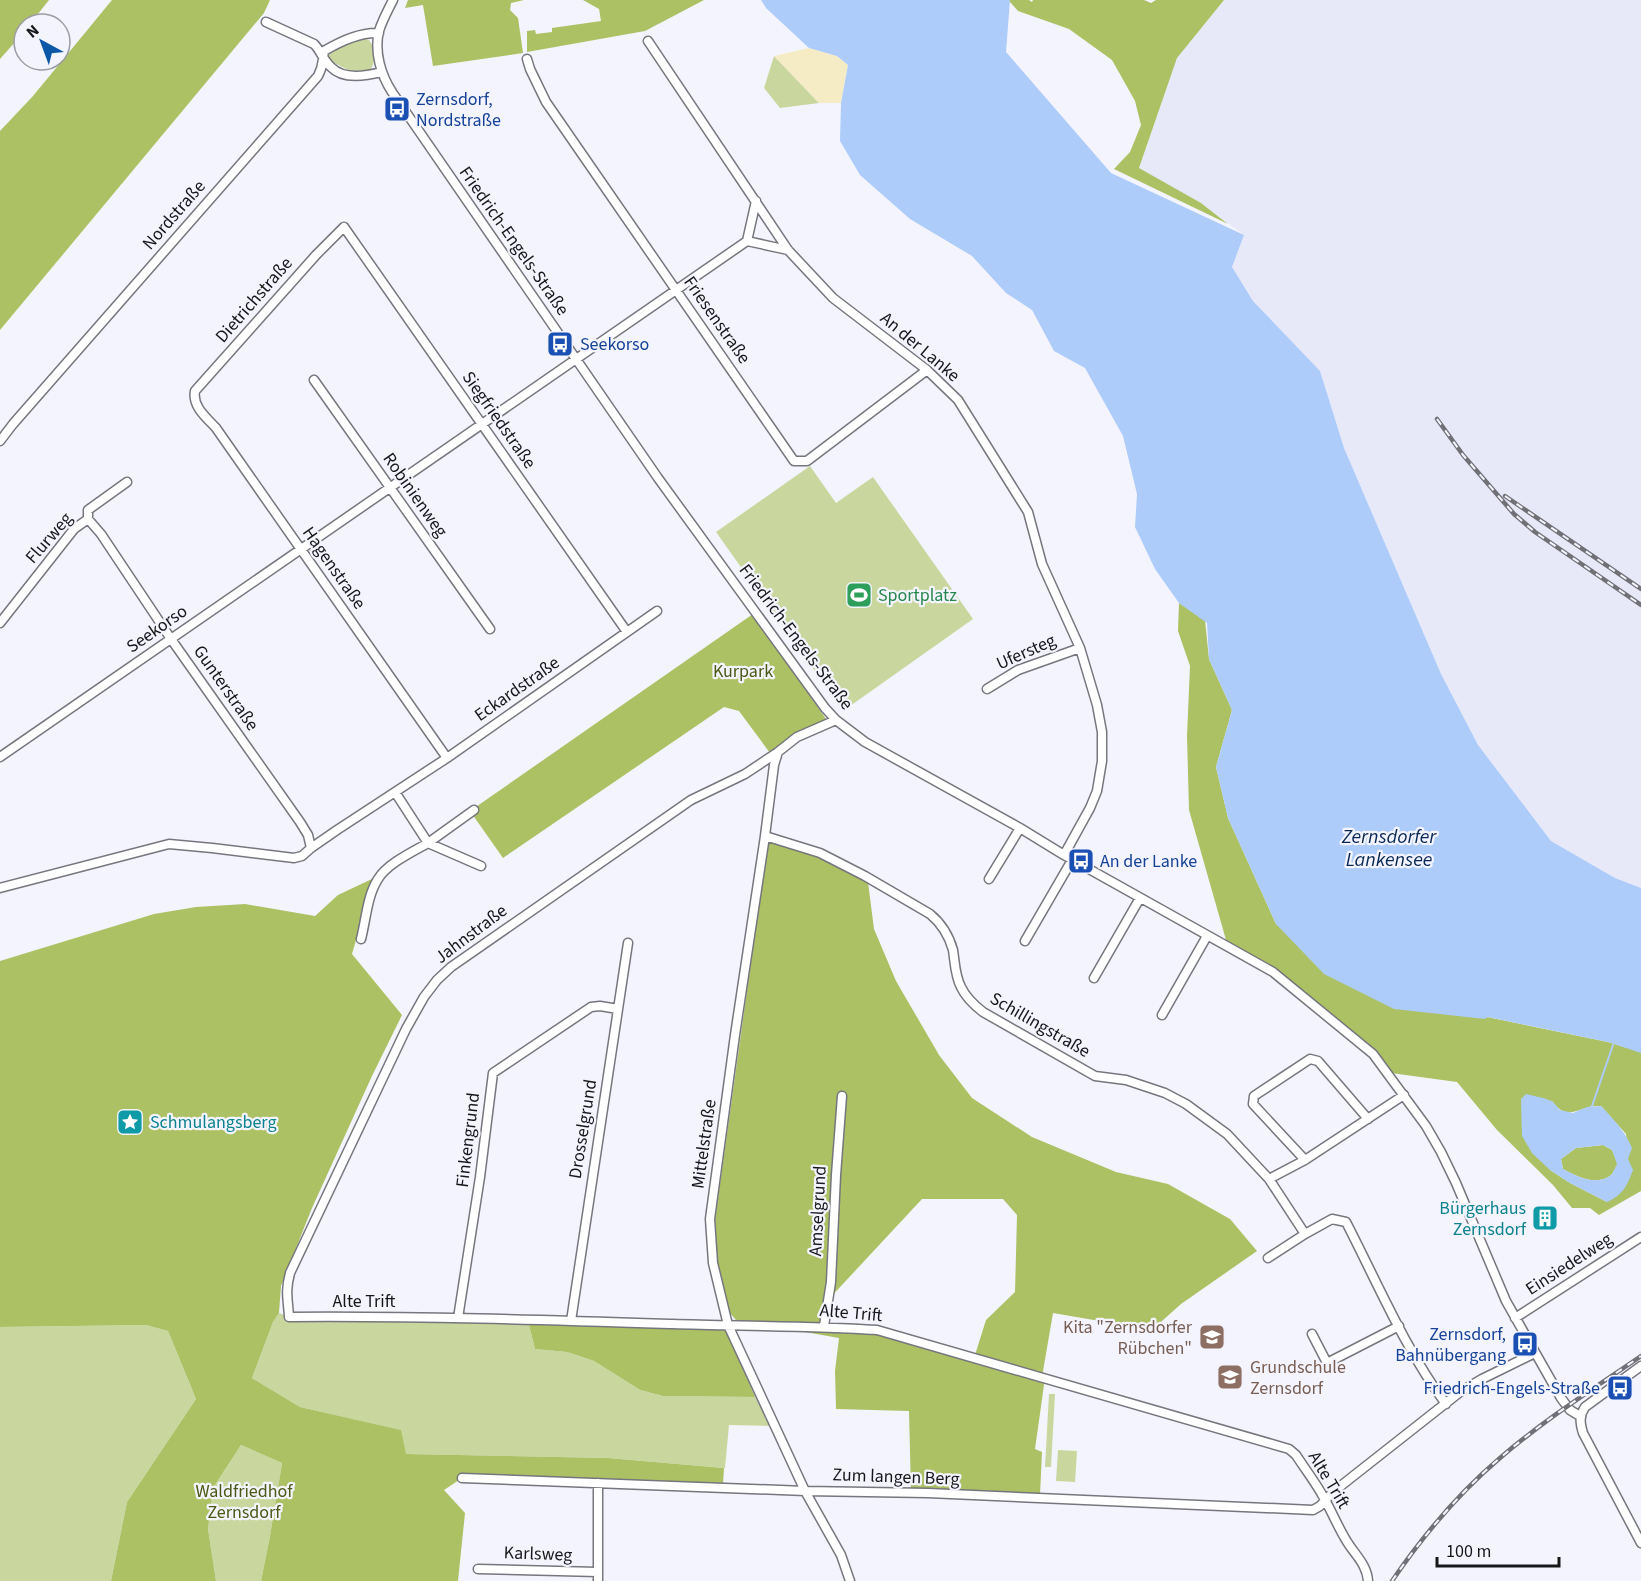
<svg xmlns="http://www.w3.org/2000/svg" width="1641" height="1581" font-family="'Source Sans 3',sans-serif">
<style>
.built{fill:#e7e8f8}
.green{fill:#c9d79e}
.forest{fill:#acc164;fill-rule:evenodd}
.sand{fill:#f5ecc6}
.water{fill:#adccfa;fill-rule:evenodd}
.lines{fill:none;stroke-linecap:round;stroke-linejoin:round}
.stream{stroke:#adccfa;stroke-width:2}
.minor-casing{stroke:#76767e;stroke-width:11}
.minor{stroke:#fff;stroke-width:8}
.rail-casing{stroke:#707076;stroke-width:4.5}
.rail{stroke:#f4f4fe;stroke-width:2;stroke-dasharray:7;stroke-linecap:butt}
.labels{text-anchor:middle;dominant-baseline:central;stroke-width:4.5;stroke-linejoin:round;paint-order:stroke}
.transit-label{font-size:18px;fill:#164399;stroke:#f4f4fe;text-anchor:start}
.street-label{font-size:18px;fill:#17171a;stroke:#f4f4fe}
.leisure-label{font-size:18px;fill:#27864d;stroke:#f4f4fe;text-anchor:start}
.park-label{font-size:18px;fill:#4c5916;stroke:#f4f4fe}
.culture-label{font-size:18px;fill:#0d838f;stroke:#f4f4fe;text-anchor:start}
.education-label{font-size:18px;fill:#785e54;stroke:#f4f4fe;text-anchor:end}
.water-label{font-size:20px;font-style:italic;fill:#082957;stroke:#f4f4fe}
</style>
<rect width="100%" height="100%" fill="#f4f4fe"/>
<path class="built" d="M1224 0H1641V888L1615 878 1551 841 1478 745 1441 674 1344 448 1320 371 1253 301 1232 267 1244 235 1201 203 1139 169 1177 58Z"/>
<path class="green" d="M363 38 369 40C375 48 377 62 370 70L350 71 327 59V54L336 47Z
M774 56 819 103 780 108 764 88Z
M810 466 836 503 873 477 973 619 843 711 716 532Z
M279 1313 289 1317 528 1321 535 1349 567 1352 594 1361 640 1390 663 1396 755 1397 770 1426 729 1425 725 1468 608 1458 405 1454 400 1430 300 1407 252 1378 273 1322Z
M146 1325 168 1331 196 1399 127 1502 111 1581H0V1327Z
M1049 1394H1055L1051 1467H1045Z
M241 1445 282 1463 270 1536 261 1581H216L208 1529 213 1488Z
M1058 1450 1077 1451 1075 1482 1056 1481Z"/>
<path class="forest" d="M0 0H49L30 24H24V32L0 59Z
M112 0H270L264 13 0 330V131L33 96Z
M408 0H524L511 3 510 10 518 18 523 53 433 66 423 5 405 8Z
M583 0H704L645 31 527 52V31L535 30 536 34 552 32V28L601 21 599 9Z
M1010 0H1029L1032 2 1033 0H1144L1151 3 1156 0H1224L1177 58 1139 168 1201 203 1228 224 1114 169 1130 152 1141 125 1135 101 1112 60 1069 29 1018 11 1010 2Z
M1179 603 1205 620 1209 659 1232 710 1216 767 1228 818 1276 924 1487 1017 1608 1042 1641 1052V1191L1599 1215 1590 1208H1572L1553 1185 1497 1130 1457 1082 1391 1073 1273 968 1226 940 1189 810 1187 736 1190 666 1178 631ZM1552 1101C1565 1117 1569 1113 1586 1108 1590 1106 1596 1106 1601 1106L1626 1134 1628 1159 1607 1202 1570 1183 1550 1170Z
M753 614 826 719 770 753 739 711 724 707 503 858 470 811Z
M768 840 820 856 868 882 874 929 896 981 939 1055 972 1098 1032 1137 1116 1172 1168 1184 1230 1219 1257 1251 1181 1304 1152 1330 1053 1313 1042 1377 1044 1385 1035 1449 1042 1452 1040 1495 911 1493 909 1411 836 1409 835 1371 839 1338 736 1320 730 1313 717 1261 715 1220ZM922 1199H1003L1017 1215 1015 1292 986 1320 975 1355 877 1326 826 1324 828 1300Z
M374 878 352 954 402 1015 372 1076 312 1208 281 1286 279 1313 273 1322 252 1378 300 1407 401 1430 406 1454 608 1458 724 1468 723 1485 462 1478 444 1490 465 1513 458 1581H261L270 1536 282 1463 241 1445 213 1488 208 1529 216 1581H111L127 1502 196 1399 168 1331 146 1325 0 1327V961L154 914 196 907 245 904 315 916 338 895Z
M1603 1145 1612 1150 1618 1164C1615 1168 1613 1174 1610 1176 1595 1186 1576 1176 1563 1169L1561 1159 1576 1148Z
M528 1321 720 1328 727 1331 755 1397 663 1396 640 1390 594 1361 567 1352 535 1349Z"/>
<path class="sand" d="M809 48 837 56 848 65 841 103H819L774 56Z"/>
<path class="water" d="M761 0H1010L1006 52 1111 173 1244 235 1232 267 1253 301 1320 371 1344 448 1441 674 1478 745 1551 841 1615 878 1641 888V1053L1608 1042 1488 1017 1485 1019 1394 1009 1324 974 1276 924 1228 818 1216 767 1232 710 1209 659 1207 623 1179 603 1155 569 1135 527 1137 494 1123 436 1085 368 1054 351 1032 310 1006 293 972 256 910 219 860 175 840 141 841 103 848 65 837 56 809 48 766 8Z
M1526 1094 1543 1098 1552 1101 1560 1110 1573 1113 1587 1107 1601 1106C1613 1119 1625 1131 1632 1148L1628 1159 1633 1170C1627 1186 1623 1195 1607 1202L1570 1183 1550 1170 1532 1153 1522 1136 1521 1099ZM1603 1145 1612 1150 1617 1164C1615 1168 1613 1174 1610 1176 1595 1186 1576 1176 1563 1169L1561 1159 1576 1148Z"/>
<g class="lines">
<path class="stream" d="M1592 1106 1613 1045"/>
<defs>
<path id="minor" d="M393 0C388 10 382 21 379 31 374 52 381 75 392 92L658 478 825 708 836 720 865 742 1020 828 1064 855 1273 972 1373 1054 1426 1126 1441 1152 1456 1183 1506 1301 1561 1398 1570 1410 1580 1416
M266 22 314 44C321 51 323 60 331 67 343 80 366 76 381 72
M648 41 788 250 833 298 927 370 958 400 1028 512 1042 564 1080 648 1097 705 1102 732V761L1097 791 1090 808 1064 855
M527 59 530 69 546 102 794 461H807L927 370
M747 241 756 201
M314 380 490 629
M0 441 13 424 318 76C324 64 322 63 324 51 339 42 361 32 379 33
M88 519 101 534 171 639 300 822 308 835 311 848
M0 623 74 529 88 519V510L127 482
M987 689 1018 670 1080 648
M836 720 797 737 778 752 745 774 691 800 451 967 437 980 424 997 406 1029 290 1273C285 1292 288 1299 289 1317 417 1316 544 1320 672 1324 740 1326 808 1326 877 1330L1289 1449 1296 1455C1305 1469 1316 1483 1324 1498 1332 1512 1338 1527 1346 1540 1354 1554 1367 1564 1368 1581
M778 752 774 765 765 836 735 1035 710 1219 713 1263 728 1325 805 1491 841 1555 850 1581
M0 757 747 241 788 250
M447 758 216 428C207 418 192 407 195 391L316 255 344 227 627 632
M395 792 428 843 474 810
M765 836 820 853 865 876 930 914C941 923 949 936 953 950 955 963 955 976 961 987 966 998 974 1005 983 1012L1095 1076 1126 1080 1165 1093 1186 1104 1227 1134 1269 1179 1305 1234
M989 879 1020 828
M0 888 169 844 212 848 294 858 302 856 311 848 337 830 447 758 657 611
M361 939C366 920 367 896 378 879 387 864 412 852 428 843L481 866
M1025 941 1072 860
M1094 978 1140 898
M1162 1015 1207 936
M1305 1160 1253 1104 1254 1096 1310 1059 1318 1061 1368 1119
M1269 1179 1305 1160 1404 1095
M1268 1258 1305 1234 1332 1219 1346 1222C1377 1282 1406 1351 1446 1404
M458 1318 480 1177 493 1073 591 1007 600 1006 618 1009
M1515 1318 1641 1237
M571 1321 628 943
M824 1326 831 1282 836 1175 842 1096
M1312 1334 1327 1363 1399 1326
M1641 1366 1585 1407C1579 1416 1580 1423 1583 1433L1641 1543
M462 1478 805 1491 928 1493 1313 1510 1320 1506 1333 1492 1460 1392 1482 1379 1535 1353
M478 1569 598 1572
M598 1581V1483"/>
</defs>
<use href="#minor" class="minor-casing"/>
<use href="#minor" class="minor"/>
<defs>
<path id="rail" d="M1437 419 1463 455 1514 514 1535 532 1641 605
M1505 496 1641 589
M1392 1581C1422 1537 1460 1492 1500 1458 1544 1420 1593 1389 1641 1356"/>
</defs>
<use href="#rail" class="rail-casing"/>
<use href="#rail" class="rail"/>
</g>
<defs>
<symbol id="bus-square" viewBox="-11 -11 22 22"><rect x="-9" y="-9" width="18" height="18" rx="4" fill="#1a4fb4" stroke="#f4f4fe"/><path d="M-5-6H5V4H4V6H2V4H-2V6H-4V4H-5ZM-3.5-4V0h7V-4ZM-3.5 1.2v1.5H-2V1.2ZM2 1.2v1.5H3.5V1.2Z" fill="#fff"/></symbol>
<symbol id="stadium-square" viewBox="-11 -11 22 22"><rect x="-9" y="-9" width="18" height="18" rx="4" fill="#2e9e5b" stroke="#f4f4fe"/><path d="M0-5a6.5 5 0 1 0 0 10a6.5 5 0 1 0 0-10ZM-3.5-1.8h7v3.6h-7Z" fill="#fff"/></symbol>
<symbol id="sight-square" viewBox="-11 -11 22 22"><rect x="-9" y="-9" width="18" height="18" rx="4" fill="#0f9aa8" stroke="#f4f4fe"/><path d="M0-6L1.8-2.2L6-1.7L2.9 1.2L3.7 5.4L0 3.3L-3.7 5.4L-2.9 1.2L-6-1.7L-1.8-2.2Z" fill="#fff"/></symbol>
<symbol id="building-square" viewBox="-11 -11 22 22"><rect x="-9" y="-9" width="18" height="18" rx="4" fill="#0f9aa8" stroke="#f4f4fe"/><path d="M-4-6H4V6H1V3H-1V6H-4ZM-2.5-4.3h1.7v1.8h-1.7ZM.8-4.3h1.7v1.8H.8ZM-2.5-1h1.7V.8h-1.7ZM.8-1h1.7V.8H.8Z" fill="#fff"/></symbol>
<symbol id="school-square" viewBox="-11 -11 22 22"><rect x="-9" y="-9" width="18" height="18" rx="4" fill="#8d6e63" stroke="#f4f4fe"/><path d="M0-5L7-2L0 1L-7-2ZM-4 1L0 2.5L4 1V4Q0 6-4 4Z" fill="#fff"/></symbol>
</defs>
<g fill-rule="evenodd">
<use href="#bus-square" x="382" y="94" width="30" height="30"/>
<use href="#bus-square" x="545" y="329" width="30" height="30"/>
<use href="#stadium-square" x="844" y="580" width="30" height="30"/>
<use href="#bus-square" x="1066" y="846" width="30" height="30"/>
<use href="#sight-square" x="115" y="1107" width="30" height="30"/>
<use href="#building-square" x="1530" y="1203" width="30" height="30"/>
<use href="#school-square" x="1197" y="1322" width="30" height="30"/>
<use href="#bus-square" x="1510" y="1329" width="30" height="30"/>
<use href="#school-square" x="1215" y="1362" width="30" height="30"/>
<use href="#bus-square" x="1605" y="1373" width="30" height="30"/>
</g>
<g class="labels">
<g class="transit-label">
<text x="416" y="99">Zernsdorf,<tspan x="416" dy="21">Nordstraße</tspan></text>
<text x="580" y="344">Seekorso</text>
<text x="1100" y="861">An der Lanke</text>
<text x="1506" y="1334" text-anchor="end">Zernsdorf,<tspan x="1506" dy="21">Bahnübergang</tspan></text>
<text x="1600" y="1388" text-anchor="end">Friedrich-Engels-Straße</text>
</g>
<g class="street-label">
<text transform="translate(174 215) rotate(-49)">Nordstraße</text>
<text transform="translate(514 241) rotate(55)">Friedrich-Engels-Straße</text>
<text transform="translate(254 300) rotate(-49)">Dietrichstraße</text>
<text transform="translate(717 320) rotate(55)">Friesenstraße</text>
<text transform="translate(920 347) rotate(40)">An der Lanke</text>
<text transform="translate(499 420) rotate(55)">Siegfriedstraße</text>
<text transform="translate(415 495) rotate(55)">Robinienweg</text>
<text transform="translate(49 538) rotate(-49)">Flurweg</text>
<text transform="translate(334 568) rotate(55)">Hagenstraße</text>
<text transform="translate(157 629) rotate(-35)">Seekorso</text>
<text transform="translate(796 637) rotate(53)">Friedrich-Engels-Straße</text>
<text transform="translate(1026 652) rotate(-24)">Ufersteg</text>
<text transform="translate(226 688) rotate(55)">Gunterstraße</text>
<text transform="translate(517 689) rotate(-35)">Eckardstraße</text>
<text transform="translate(471 934) rotate(-37)">Jahnstraße</text>
<text transform="translate(1040 1025) rotate(30)">Schillingstraße</text>
<text transform="translate(583 1129) rotate(-81)">Drosselgrund</text>
<text transform="translate(468 1140) rotate(-83)">Finkengrund</text>
<text transform="translate(704 1144) rotate(-82)">Mittelstraße</text>
<text transform="translate(818 1211) rotate(-87)">Amselgrund</text>
<text transform="translate(1569 1264) rotate(-33)">Einsiedelweg</text>
<text x="364" y="1301">Alte Trift</text>
<text transform="translate(851 1313) rotate(5)">Alte Trift</text>
<text transform="translate(896 1477) rotate(2)">Zum langen Berg</text>
<text transform="translate(1329 1480) rotate(59)">Alte Trift</text>
<text transform="translate(538 1554) rotate(2)">Karlsweg</text>
</g>
<g class="leisure-label">
<text x="878" y="595">Sportplatz</text>
</g>
<g class="park-label">
<text x="743" y="671">Kurpark</text>
<text x="244" y="1491">Waldfriedhof<tspan x="244" dy="21">Zernsdorf</tspan></text>
</g>
<g class="culture-label">
<text x="150" y="1122">Schmulangsberg</text>
<text x="1526" y="1208" text-anchor="end">Bürgerhaus<tspan x="1526" dy="21">Zernsdorf</tspan></text>
</g>
<g class="education-label">
<text x="1192" y="1327">Kita "Zernsdorfer<tspan x="1192" dy="21">Rübchen"</tspan></text>
<text x="1250" y="1367" text-anchor="start">Grundschule<tspan x="1250" dy="21">Zernsdorf</tspan></text>
</g>
<g class="water-label">
<text x="1389" y="837">Zernsdorfer<tspan x="1389" dy="23">Lankensee</tspan></text>
</g>
</g>
<g transform="translate(42 42) rotate(319)"><circle r="28" fill="#f4f4fe" stroke="#9c9ca3" stroke-width="1.5"/>
<path d="M0-4.5L10 22L0 15L-10 22Z" fill="#0c58a7"/>
<text y="-9" font-size="16" font-weight="bold" text-anchor="middle" fill="#17171a">N</text>
</g>
<path d="M1437 1557v9h122v-9" fill="none" stroke="#17171a" stroke-width="3"/>
<text x="1446" y="1557" font-size="18" fill="#17171a" stroke="#f4f4fe" stroke-width="4.5" paint-order="stroke">100 m</text>
</svg>
